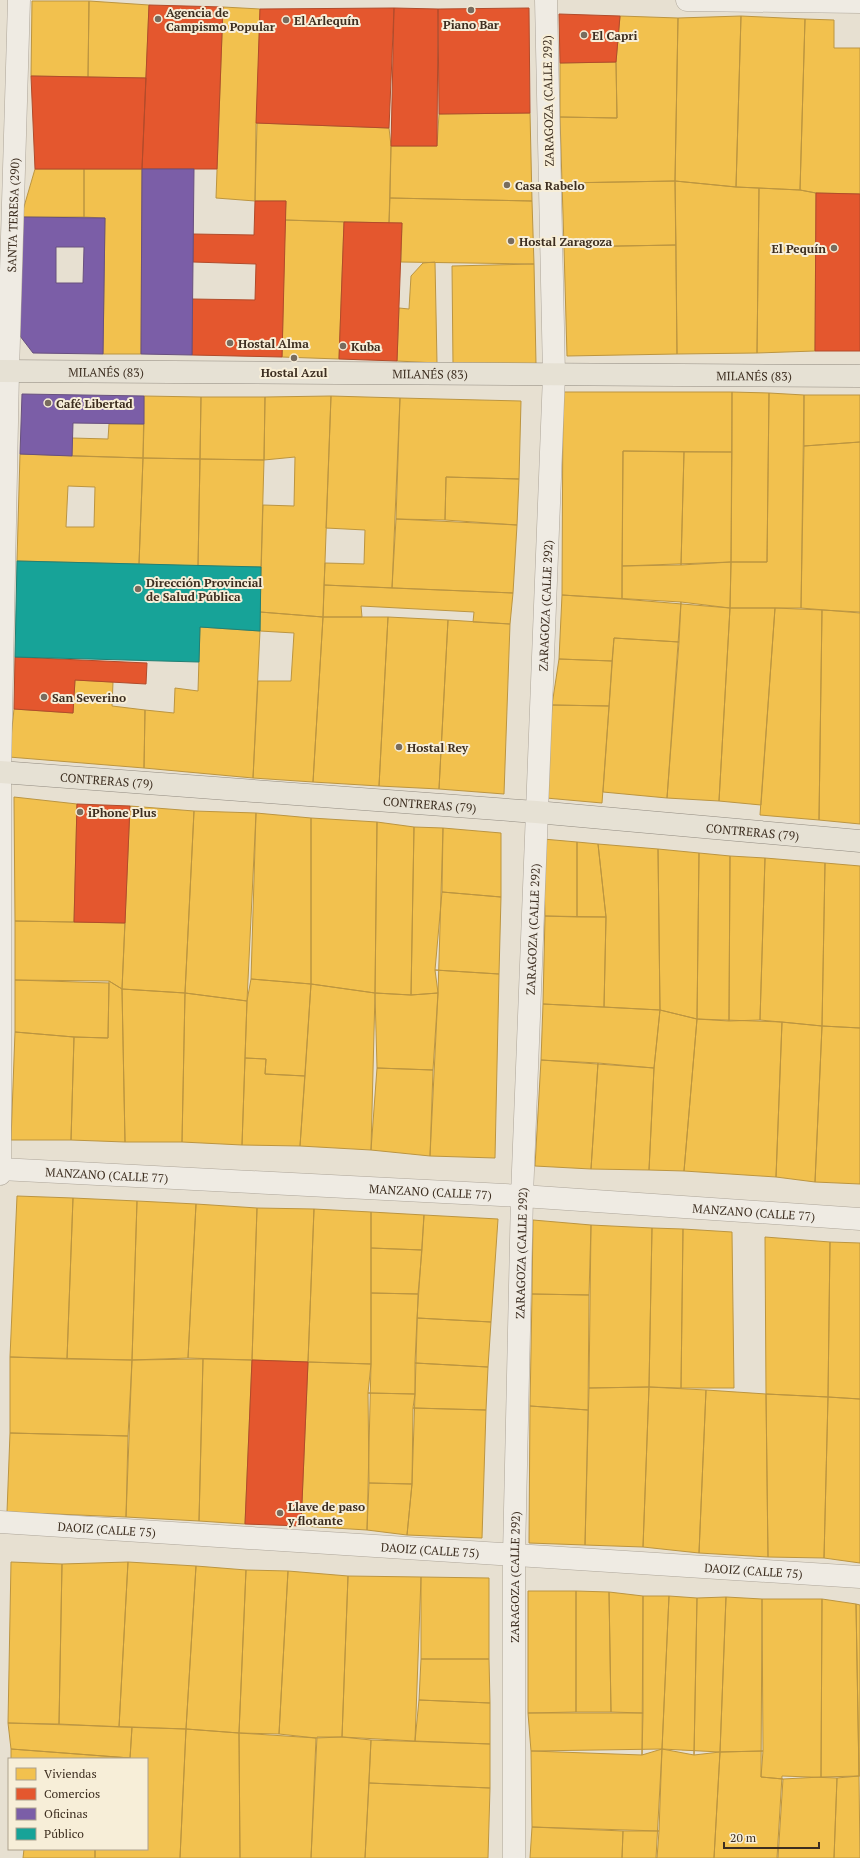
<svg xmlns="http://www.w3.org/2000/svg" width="860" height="1858" font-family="'PT Serif',serif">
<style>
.homes{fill:#f2c14e;stroke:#bc9540;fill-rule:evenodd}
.shops{fill:#e4572e;stroke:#b24b2a}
.offices{fill:#7b5ea7;stroke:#68507e;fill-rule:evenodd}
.public{fill:#17a398;stroke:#228074}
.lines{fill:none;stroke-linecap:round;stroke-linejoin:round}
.minor-casing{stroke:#ada599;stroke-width:23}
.major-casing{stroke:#928b80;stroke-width:23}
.minor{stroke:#efebe3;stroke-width:22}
.major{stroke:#e6e1d4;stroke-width:22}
.poi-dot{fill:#786c5e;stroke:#f7eed8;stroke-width:1.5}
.labels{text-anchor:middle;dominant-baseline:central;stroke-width:4;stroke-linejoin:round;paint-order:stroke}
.poi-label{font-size:12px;font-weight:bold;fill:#3d2e20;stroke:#f7eed8;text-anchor:start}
.street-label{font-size:12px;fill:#3d2e20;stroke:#f7eed8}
</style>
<rect width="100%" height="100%" fill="#e7e0d1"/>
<path class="homes" d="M32 1H89L88 77 31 76Z
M89 1 149 5 146 78 88 77Z
M223 7 260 9 255 201 216 198Z
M620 16 678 18 675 181 562 183 560 117 617 118 616 62Z
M741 16 736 187 675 181 678 18Z
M741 16 805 19 800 190 736 187Z
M805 19 834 20V48H860V194L816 193 800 190Z
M616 62 617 118 560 117V63Z
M530 113 532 201 390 198 391 146H437L439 114Z
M256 123 389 128 391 146 389 223 285 220 286 201H255Z
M35 169H84V217H21Z
M84 169H142L141 354H103L105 218 84 217Z
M675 181 736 187 759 188 757 353 677 354Z
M675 181 676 245 564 247 562 183Z
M759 188 800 190 816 193 815 351 757 353Z
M390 198 532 201 534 264 401 262 402 223H389Z
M285 220 344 222 339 359 282 357Z
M676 245 677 354 567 356 564 247Z
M435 262 437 363 397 361 399 308 409 309 411 276 423 263Z
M534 264 536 364 453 365 452 266Z
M563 392H732V452L623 451 622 599 562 595Z
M732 392 769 393 767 562H731Z
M769 393 804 395 801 608H730L731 562H767Z
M804 395H860V442L804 446Z
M144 396 201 397 200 459 143 458Z
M331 396 400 398 392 588 324 585 325 563 364 564 365 530 326 528Z
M331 396 323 617 260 612 263 505 294 506 295 457 264 460 265 397Z
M201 397H265L264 460 200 459Z
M400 398 521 401 519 479 446 477 445 520 396 519Z
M109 424H144L143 458 72 456V438L108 439Z
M860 442V613L801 608 804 446Z
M623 451 684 452 681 565 622 566Z
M684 452H732L731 562 681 565Z
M20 454 143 458 139 564 17 561ZM68 486 95 487 94 527H66Z
M143 458 200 459 198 566 139 564Z
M200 459 264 460 261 567 198 566Z
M446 477 519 479 517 525 445 520Z
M396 519 517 525 513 593 392 588Z
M731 562 730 608 622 599V566Z
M324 585 513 593 510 624 473 622 474 612 361 606 362 617H323Z
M562 595 681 602 679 642 614 638 612 661 559 659Z
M681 602 730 608 719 801 667 798Z
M730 608H775L761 805 719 801Z
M775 608 822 610 819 820 760 815Z
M822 610 860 612V824L819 820Z
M260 612 323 617 313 782 253 778 258 681H291L294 633 260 631Z
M323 617H388L379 786 313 782Z
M388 617 448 620 439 789 379 786Z
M448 620 510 624 504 794 439 789Z
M200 627 260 631 253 778 144 768 145 710 174 713 175 688 198 691Z
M614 638 679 642 667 798 603 792Z
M559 659 612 661 609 706 552 705Z
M75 680 113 682 112 706 145 710 144 768 9 757 14 709 73 713Z
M552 705 609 706 602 803 546 798Z
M14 797 77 804 74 922 15 921Z
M130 806 194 811 185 993 122 989Z
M194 811 256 813 247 1001 185 993Z
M256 813 311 818V984L251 979Z
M311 818 377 822 375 993 311 984Z
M377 822 414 827 411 995 375 993Z
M414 827 443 828 438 993 411 995Z
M443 828 501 833V897L442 892Z
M543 839 577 842V917L545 916Z
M577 842 598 844 606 917H577Z
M598 844 658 849 660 1010 604 1007 606 917Z
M658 849 699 853 697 1019 660 1010Z
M699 853 730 856 729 1021 697 1019Z
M730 856 765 858 760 1020 729 1021Z
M765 858 825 863 822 1026 760 1020Z
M825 863 860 866V1028L822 1026Z
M442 892 501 897 499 974 435 970Z
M545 916 606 917 604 1007 543 1004Z
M15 921 125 923 122 989 109 981 15 980Z
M435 970 499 974 495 1158 430 1156 438 993Z
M251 979 311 984 305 1076 265 1074 266 1059 245 1058 247 1001Z
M15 980 109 983 108 1038 74 1037 15 1032Z
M109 981 122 989 125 1142 71 1140 74 1037 108 1038Z
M311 984 375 993 371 1150 300 1146Z
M122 989 185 993 182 1142H125Z
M185 993 247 1001 242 1145 182 1142Z
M375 993 411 995 438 993 433 1070 377 1068Z
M543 1004 660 1010 654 1068 541 1060Z
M660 1010 697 1019 684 1171 649 1170 654 1068Z
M697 1019 782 1022 776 1177 684 1171Z
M782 1022 822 1026 815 1182 776 1177Z
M822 1026 860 1028V1184L815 1182Z
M15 1032 74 1037 71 1140H11Z
M245 1058 266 1059 265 1074 305 1076 300 1146 242 1145Z
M541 1060 598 1063 591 1169 535 1166Z
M598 1063 654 1068 649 1170 591 1169Z
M377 1068 433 1070 430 1156 371 1150Z
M17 1196 73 1198 67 1359 10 1357Z
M73 1198 137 1201 132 1360 67 1359Z
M137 1201 196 1204 188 1358 132 1360Z
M196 1204 257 1208 252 1360 188 1358Z
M257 1208 314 1209 308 1362 252 1360Z
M314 1209 371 1212V1364L308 1362Z
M371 1212 424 1215 422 1250 371 1248Z
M424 1215 498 1219 491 1322 417 1318Z
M533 1220 591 1225 589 1295 532 1294Z
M591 1225 652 1228 649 1387 589 1388Z
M652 1228 683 1229 681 1388 649 1387Z
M683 1229 732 1232 734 1388H681Z
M765 1237 830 1242 828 1397 766 1394Z
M830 1242 860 1243V1399L828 1397Z
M371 1248 422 1250 418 1294 371 1293Z
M371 1293 418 1294 415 1394 368 1393 371 1364Z
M532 1294 589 1295 588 1410 530 1406Z
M417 1318 491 1322 488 1367 415 1363Z
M10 1357 132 1360 128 1436 10 1433Z
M203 1359 252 1360 245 1524 199 1521Z
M203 1359 199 1521 126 1517 132 1360Z
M308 1362 371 1364 367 1530 301 1526Z
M415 1363 488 1367 486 1410 413 1408 415 1394Z
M649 1387 706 1390 699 1553 643 1547Z
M649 1387 643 1547 585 1545 589 1388Z
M706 1390 766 1394 768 1557 699 1553Z
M368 1393 415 1394 412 1484 369 1483Z
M766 1394 828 1397 824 1558 768 1557Z
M828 1397 860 1399V1563L824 1558Z
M530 1406 588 1410 585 1545 529 1543Z
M413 1408 486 1410 482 1538 407 1535 412 1484Z
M10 1433 128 1436 126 1517 7 1512Z
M369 1483 412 1484 407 1535 367 1530Z
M11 1562 62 1564 59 1724 8 1723Z
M128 1562 196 1566 186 1729 119 1727Z
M128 1562 119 1727 59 1724 62 1564Z
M196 1566 246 1570 239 1733 186 1729Z
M246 1570 288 1571 279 1734 239 1733Z
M288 1571 348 1576 342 1737 316 1738 279 1734Z
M348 1576 421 1577 415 1741 342 1737Z
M421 1577 489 1578V1659H421Z
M528 1591H576V1712L528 1713Z
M576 1591 609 1592 611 1712H576Z
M609 1592 643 1596V1713L611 1712Z
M643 1596H669L662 1749 642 1755Z
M669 1596 697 1598 694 1755 662 1749Z
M726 1597 720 1752 694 1755 697 1598Z
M726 1597 762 1599 763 1751 720 1752Z
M762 1599H822L821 1777 783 1779 761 1777Z
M822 1599 856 1604 859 1776 821 1777Z
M856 1604 860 1605V1776H859Z
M421 1659H489L490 1703 419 1700Z
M419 1700 490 1703V1744L415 1741Z
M528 1713H643L642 1755 531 1751Z
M8 1723 132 1727 130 1758 11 1749Z
M132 1727 186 1729 180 1858H95V1849H147V1759H130Z
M186 1729 239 1733 240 1858H180Z
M239 1733 316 1738 311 1858H240Z
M317 1737H342L371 1740 365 1858H311Z
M371 1740 490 1744V1788L369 1783Z
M11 1749 130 1758 11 1759Z
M662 1749 659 1831 532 1827 531 1751Z
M662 1749 720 1752 714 1858H656Z
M763 1751 761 1777 783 1779 778 1858H714L720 1752Z
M782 1776 837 1778 834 1858H777Z
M859 1776 860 1858H834L837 1778Z
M369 1783 490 1788 488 1858H365Z
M532 1827 623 1831 622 1858H530Z
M623 1831H659L657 1858H622Z
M24 1849H95V1858H23Z"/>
<path class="shops" d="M149 5 223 7 217 169H142Z
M394 8 438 9 437 146H391Z
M394 8 389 128 256 123 260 9Z
M529 8 530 113 439 114 438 9Z
M559 14 620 16 616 62 560 63Z
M31 76 146 78 142 169H35Z
M816 193 860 194V351H815Z
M255 201H286L282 357 192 355V299L255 300 256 264 193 262V234L254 235Z
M344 222 402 223 397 361 339 359Z
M15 657 147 663 146 684 75 680 73 713 14 709Z
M77 804 130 806 125 923 74 922Z
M252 1360 308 1362 301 1526 245 1524Z"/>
<path class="offices" d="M142 169H194L192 355 141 354Z
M21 217 105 218 103 354 33 353 20 336ZM56 247H84L83 283H56Z
M22 394 144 396V424L73 423 72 456 20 454Z"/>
<path class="public" d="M17 561 261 567 260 631 200 627 199 662 15 657Z"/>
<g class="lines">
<defs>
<g id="minor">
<path d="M687 0 860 2"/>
<path id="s1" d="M0 1169 522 1196 860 1219"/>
<path id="s2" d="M0 1174V772L8 372 19 0"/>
<path id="s3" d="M0 1522 860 1577"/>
<path id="s4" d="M514 1858V1555L522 1196 554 375 546 0"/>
</g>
<g id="major">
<path id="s5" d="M0 371 860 376"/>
<path id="s6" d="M0 772 536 812 860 841"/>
</g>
</defs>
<use href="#minor" class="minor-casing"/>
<use href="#major" class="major-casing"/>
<use href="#minor" class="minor"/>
<use href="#major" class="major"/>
</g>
<g class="poi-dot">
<circle cx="471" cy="10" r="4"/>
<circle cx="158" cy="19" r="4"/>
<circle cx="286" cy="20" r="4"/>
<circle cx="584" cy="35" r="4"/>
<circle cx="507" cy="185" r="4"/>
<circle cx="511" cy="241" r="4"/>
<circle cx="834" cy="248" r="4"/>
<circle cx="230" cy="343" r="4"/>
<circle cx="343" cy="346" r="4"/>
<circle cx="294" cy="358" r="4"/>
<circle cx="48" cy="403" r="4"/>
<circle cx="138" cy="589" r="4"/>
<circle cx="44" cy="697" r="4"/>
<circle cx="399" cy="747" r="4"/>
<circle cx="80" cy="812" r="4"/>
<circle cx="280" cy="1513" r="4"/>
</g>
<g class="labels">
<g class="poi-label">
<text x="166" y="12">Agencia de<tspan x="166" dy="14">Campismo Popular</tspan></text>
<text x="294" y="20">El Arlequín</text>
<text x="471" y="24" text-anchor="middle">Piano Bar</text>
<text x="592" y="35">El Capri</text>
<text x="515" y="185">Casa Rabelo</text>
<text x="519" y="241">Hostal Zaragoza</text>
<text x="826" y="248" text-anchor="end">El Pequín</text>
<text x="238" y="343">Hostal Alma</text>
<text x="351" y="346">Kuba</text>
<text x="294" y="372" text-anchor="middle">Hostal Azul</text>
<text x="56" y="403">Café Libertad</text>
<text x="146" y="582">Dirección Provincial<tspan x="146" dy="14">de Salud Pública</tspan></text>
<text x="52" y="697">San Severino</text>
<text x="407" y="747">Hostal Rey</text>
<text x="88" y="812">iPhone Plus</text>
<text x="288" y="1506">Llave de paso<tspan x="288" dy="14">y flotante</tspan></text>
</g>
<g class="street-label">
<text transform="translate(548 101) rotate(-91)">ZARAGOZA (CALLE 292)</text>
<text stroke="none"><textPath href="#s2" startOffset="959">SANTA TERESA (290)</textPath></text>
<text stroke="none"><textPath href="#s5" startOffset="106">MILANÉS (83)</textPath></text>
<text stroke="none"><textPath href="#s5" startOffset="430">MILANÉS (83)</textPath></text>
<text stroke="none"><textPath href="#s5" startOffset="754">MILANÉS (83)</textPath></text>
<text stroke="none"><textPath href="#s4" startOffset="1253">ZARAGOZA (CALLE 292)</textPath></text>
<text stroke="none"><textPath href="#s6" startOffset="107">CONTRERAS (79)</textPath></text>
<text stroke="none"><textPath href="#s6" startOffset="431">CONTRERAS (79)</textPath></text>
<text stroke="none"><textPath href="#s6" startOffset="755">CONTRERAS (79)</textPath></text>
<text stroke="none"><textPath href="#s4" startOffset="929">ZARAGOZA (CALLE 292)</textPath></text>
<text stroke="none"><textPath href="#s1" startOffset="107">MANZANO (CALLE 77)</textPath></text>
<text stroke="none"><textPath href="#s1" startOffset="431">MANZANO (CALLE 77)</textPath></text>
<text stroke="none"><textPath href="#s1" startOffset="755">MANZANO (CALLE 77)</textPath></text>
<text stroke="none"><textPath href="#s4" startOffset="605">ZARAGOZA (CALLE 292)</textPath></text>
<text stroke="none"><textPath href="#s3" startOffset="107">DAOIZ (CALLE 75)</textPath></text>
<text stroke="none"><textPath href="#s3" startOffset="431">DAOIZ (CALLE 75)</textPath></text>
<text stroke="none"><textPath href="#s3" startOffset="755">DAOIZ (CALLE 75)</textPath></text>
<text stroke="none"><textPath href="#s4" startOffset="281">ZARAGOZA (CALLE 292)</textPath></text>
</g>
</g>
<rect x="8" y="1758" width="140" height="92" fill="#f7eed8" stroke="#ada18e"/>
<rect x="16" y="1768" width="20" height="12" fill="#f2c14e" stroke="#ada18e"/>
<text x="44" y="1778" font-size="12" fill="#3d2e20">Viviendas</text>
<rect x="16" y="1788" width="20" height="12" fill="#e4572e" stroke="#ada18e"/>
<text x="44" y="1798" font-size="12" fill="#3d2e20">Comercios</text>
<rect x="16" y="1808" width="20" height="12" fill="#7b5ea7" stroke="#ada18e"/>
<text x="44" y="1818" font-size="12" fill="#3d2e20">Oficinas</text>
<rect x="16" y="1828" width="20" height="12" fill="#17a398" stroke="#ada18e"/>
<text x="44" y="1838" font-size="12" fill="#3d2e20">Público</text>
<path d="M724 1842v6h95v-6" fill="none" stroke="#3d2e20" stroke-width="2"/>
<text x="730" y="1842" font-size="12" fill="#3d2e20" stroke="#f7eed8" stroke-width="3" paint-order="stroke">20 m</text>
</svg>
